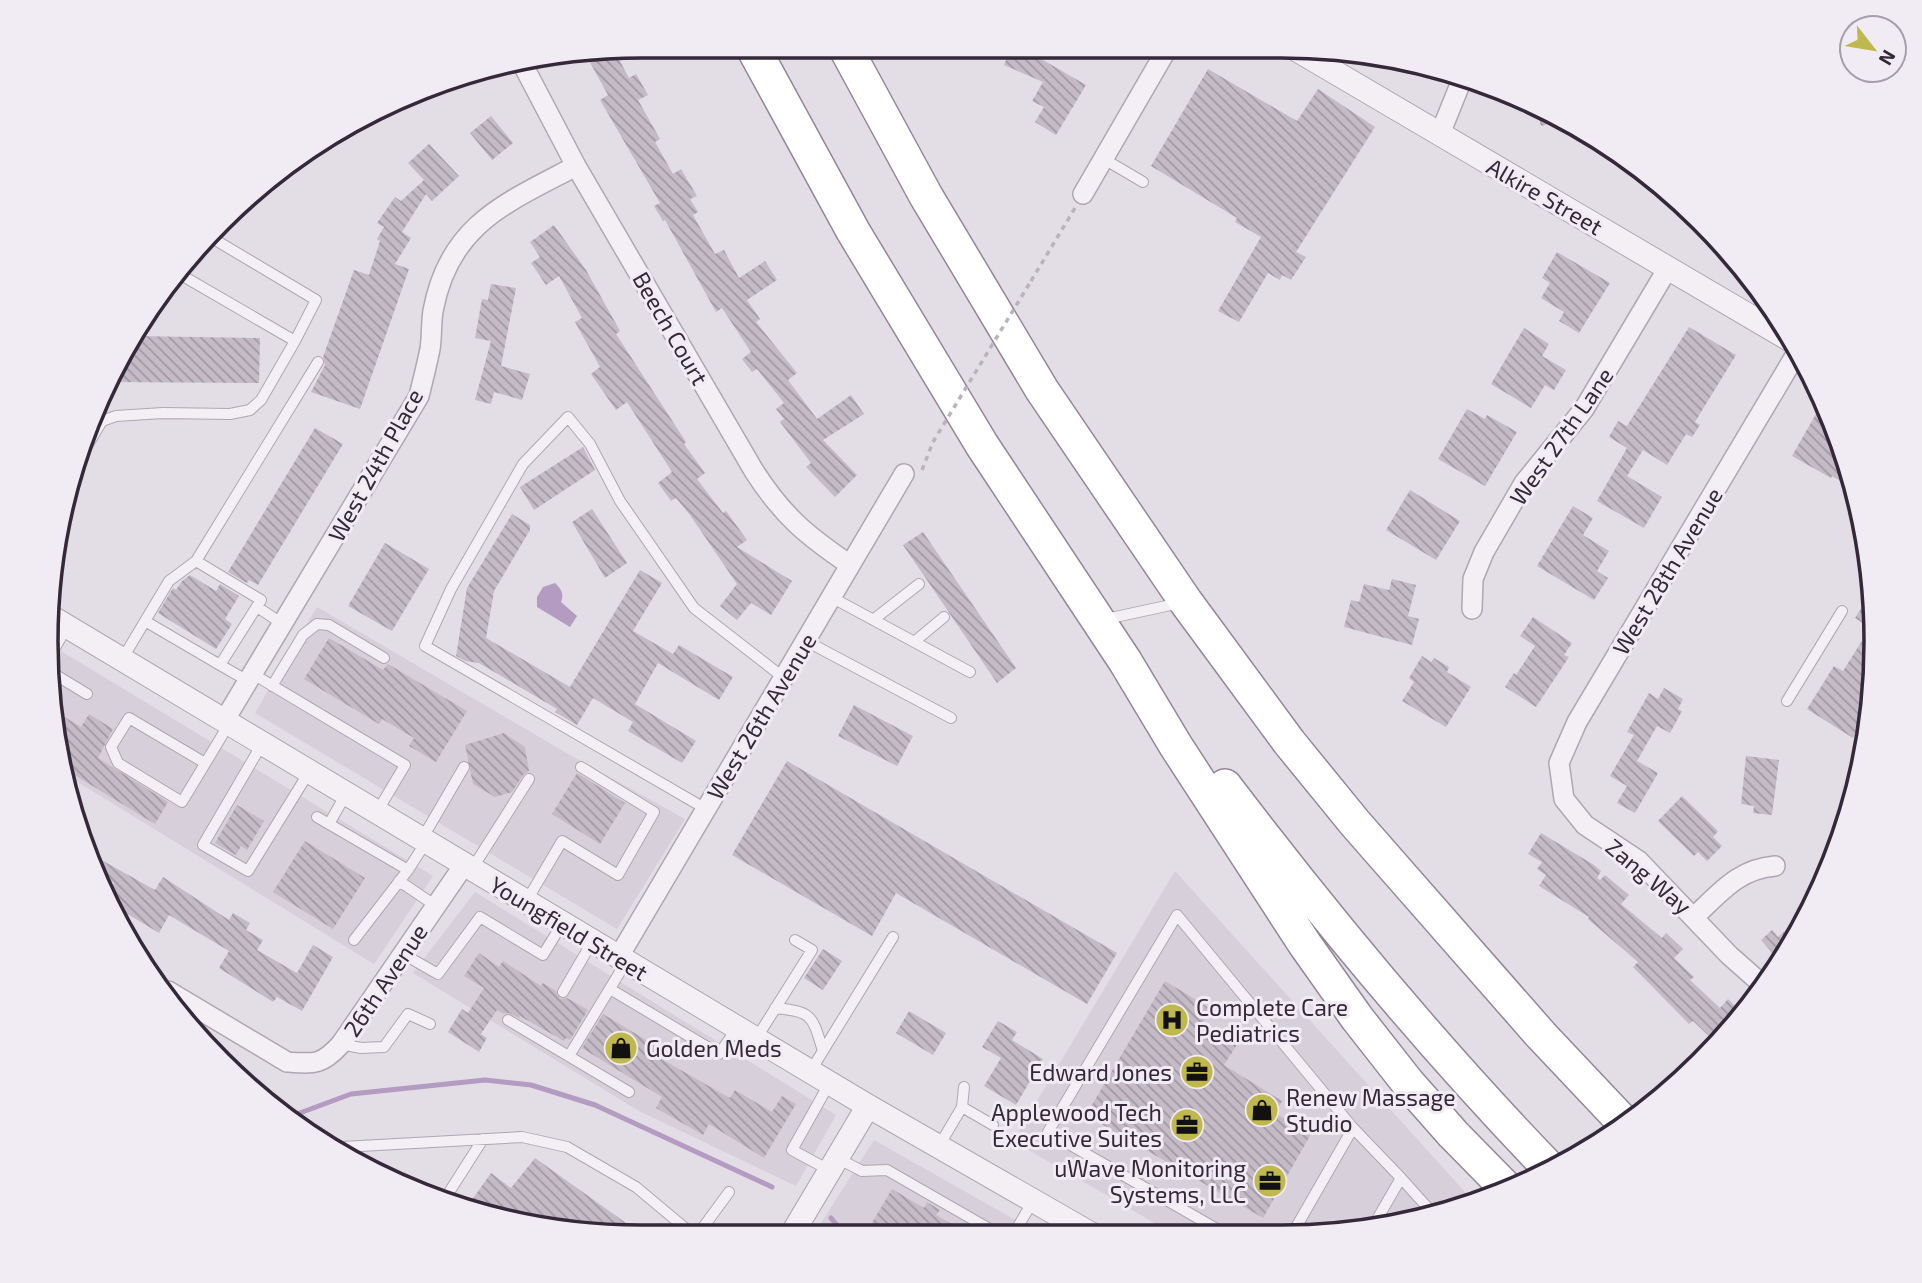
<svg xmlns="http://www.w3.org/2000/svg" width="1922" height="1283" font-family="'Exo 2',sans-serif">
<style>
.built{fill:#d7cfda}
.water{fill:#b39bc2}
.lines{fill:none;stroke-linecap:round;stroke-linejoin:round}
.stream{stroke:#b39bc2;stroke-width:5}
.building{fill:url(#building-back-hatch)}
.service-casing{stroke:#afa7b2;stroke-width:12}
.minor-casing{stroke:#afa7b2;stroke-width:22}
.tertiary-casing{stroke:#afa7b2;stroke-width:25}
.motorway-casing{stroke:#94869a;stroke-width:36}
.path{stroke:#bab3bc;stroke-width:3.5;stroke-dasharray:5 5;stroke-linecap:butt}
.service{stroke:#f3eff4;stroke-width:10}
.minor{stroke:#f3eff4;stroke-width:19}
.tertiary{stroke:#f3eff4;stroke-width:23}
.motorway{stroke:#fff;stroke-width:33}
.path-bridge{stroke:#bab3bc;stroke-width:3.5;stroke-dasharray:5 5;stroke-linecap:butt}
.labels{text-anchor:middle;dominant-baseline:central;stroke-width:6;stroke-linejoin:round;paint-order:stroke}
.street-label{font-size:23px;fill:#35283a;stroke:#f1ecf3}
.poi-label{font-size:23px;fill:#35283a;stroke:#f1ecf3;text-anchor:start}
.rim{fill:none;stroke:#35283a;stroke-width:3.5}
</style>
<defs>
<pattern id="building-back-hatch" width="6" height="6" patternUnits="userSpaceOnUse" patternTransform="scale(1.75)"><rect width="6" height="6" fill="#c4bbc7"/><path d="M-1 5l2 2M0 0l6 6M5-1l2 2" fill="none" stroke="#a098a3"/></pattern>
</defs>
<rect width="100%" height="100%" fill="#e3dde5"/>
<path class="built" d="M317 607 570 755 685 819 617 929 255 713Z
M51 645 433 876 374 964 63 773Z
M1175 871 1474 1202 1434 1217 1319 1236H1177L1013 1141Z
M475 892 836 1115 796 1186 639 1111 413 973Z
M874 1140 1042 1235 814 1234Z"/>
<path class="water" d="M555 583C562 590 564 594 561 602L577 616 570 627 537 607V597L543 587Z"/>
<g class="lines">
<path class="stream" d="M289 1117 351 1094 485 1080 531 1085 595 1105 772 1187
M831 1218 844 1234"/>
</g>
<path class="building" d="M1011 48H1019L1031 53 1086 85 1056 135 1035 122 1044 107 1032 101 1043 82 1004 65Z
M614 50 629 78 636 74 648 95 638 100 660 139 655 142 673 174 681 169 697 196 690 199 698 212 693 215 715 254 724 250 739 278 765 261 777 280 747 300 760 319 756 322 797 373 788 380 817 419 851 395 864 414 823 440 857 475 835 497 806 467 811 463 780 422 784 419 776 409 784 403 757 369 752 372 742 359 751 352 722 308 716 312 665 220 663 221 654 206 660 203 600 100 608 95 586 55Z
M1208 69 1297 121 1318 89 1375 127 1296 252 1306 257 1291 280 1282 275 1280 280 1268 273 1239 322 1218 311 1261 237 1235 222 1237 218 1151 166Z
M1535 104 1544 107 1563 120 1541 126Z
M491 116 513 143 492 160 470 133Z
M429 144 459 176 432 201 426 194 402 232 411 238 395 264 409 269 360 409 311 392 325 365 323 357 354 270 369 275 380 241 377 239 384 227 377 223 395 197 401 201 424 180 408 163Z
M554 225 586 270 620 331 616 334 686 442 684 444 705 473 697 479 723 513 726 511 747 540 737 547 792 581 771 615 751 603 737 620 720 606 737 584 690 515 676 498 671 501 658 483 672 472 627 402 616 410 591 374 600 367 575 322 582 318 559 276 546 285 531 263 540 257 530 242Z
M1557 252 1610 283 1579 333 1559 321 1564 312 1541 298 1550 283 1542 278Z
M491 284 516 288 501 366 530 374 522 400 494 392 491 404 475 400 491 341 475 338 482 299 488 300Z
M1689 327 1736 355 1695 422 1700 425 1692 437 1686 434 1667 465 1643 450 1627 476 1662 497 1644 528 1597 501 1627 448 1609 437 1618 421 1627 426Z
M1524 328 1549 344 1542 356 1566 370 1554 390 1545 385 1531 408 1491 384Z
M135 336 260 338 259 383 109 382Z
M1467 409 1485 419 1487 415 1517 432 1485 486 1438 459Z
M1817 412 1831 420 1834 429 1827 441 1842 450 1857 491 1832 476 1831 478 1792 456Z
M315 428 343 444 258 585 249 580 247 583 228 572Z
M583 447 595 470 534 510 520 487Z
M1410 490 1460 521 1436 560 1386 530Z
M1573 506 1593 518 1583 535 1609 551 1597 571 1608 578 1594 600 1537 566Z
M592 509 627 563 605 578 572 522Z
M512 514 530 525V530L494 591 486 638 570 687 640 570 662 583 633 631 673 654 679 645 733 677 719 700 658 663 635 704 696 741 682 763 628 731 633 722 593 698 577 725 555 712 557 709 479 663 465 661 456 656 467 588Z
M923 532 1016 668 997 683 903 545Z
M385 543 429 569 392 631 348 606Z
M190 575 216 591 220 584 239 596 225 619 232 624 216 649 158 613 173 588 176 590 182 581Z
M1392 579 1416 585 1408 616 1419 619 1412 645 1344 627 1351 600 1359 602 1364 584 1389 590Z
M1873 590 1875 603 1872 691 1864 703 1872 708 1853 738 1807 709 1834 666 1843 671 1870 628 1855 618Z
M1533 617 1572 643 1564 655 1569 657 1536 707 1505 687 1514 673 1516 675 1535 646 1520 636Z
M329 638 383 670 388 664 467 711 436 762 409 746 414 738 382 719 379 724 304 679Z
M1422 656 1431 662 1434 658 1449 667 1447 672 1471 687 1446 727 1402 701 1414 682 1409 678Z
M1664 688 1683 699 1678 709 1682 711 1670 733 1657 726 1637 761 1658 773 1635 813 1617 803 1627 786 1610 776 1634 735 1627 732 1649 693 1658 699Z
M854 705 913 736 897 766 838 736Z
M58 713 81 727 89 714 113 729 98 758 168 802 155 824 63 768Z
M504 733 525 747 529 771 523 775 512 792 495 797 473 784 465 745Z
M1746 756 1779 760 1772 815 1753 813 1754 806 1741 804Z
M787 761 1117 953 1087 1004 896 893 872 936 732 855Z
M577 773 625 803 600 844 552 814Z
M1682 796 1718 831 1713 837 1722 846 1707 861 1698 852 1694 856 1658 821Z
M237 805 264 821 247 850 241 846 236 855 215 843Z
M1541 833 1594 865 1601 871 1597 878 1600 880 1605 875 1629 895 1621 904 1662 938 1666 933 1683 949 1674 958 1694 977 1690 980 1720 1008 1728 999 1743 1014 1723 1040 1718 1035 1713 1040 1693 1021 1689 1024 1633 967 1638 962 1588 919 1589 917 1539 886 1546 875 1537 869 1542 862 1528 854Z
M305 841 365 878 333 929 273 892Z
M89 853 155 890 163 877 229 920 233 913 250 923 246 930 263 940 257 950 297 973 313 945 333 957 302 1011 277 997 273 1002 219 968 229 951 169 915 159 933 111 904 107 895 114 883 98 874Z
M1811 908 1796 940 1780 962 1761 940 1772 930 1778 937Z
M823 949 842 961 823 990 804 978Z
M479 953 499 967 503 961 541 986 543 983 556 991 560 999 567 998 588 1010 570 1040 566 1038 564 1041 520 1016 519 1018 509 1013 504 1014 497 1010 481 1034 487 1038 479 1052 448 1032 462 1009 468 1013 484 988 464 976Z
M1165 981 1211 1009 1203 1022 1238 1043 1224 1065 1282 1101 1275 1113 1311 1134 1263 1218 1086 1115Z
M909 1011 946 1033 933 1055 896 1033Z
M603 1014 661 1049 656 1056 730 1098 735 1090 772 1112 782 1096 796 1104 764 1158 709 1124 703 1135 656 1108 662 1097 582 1048Z
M998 1021 1017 1032 1012 1040 1043 1059 1016 1105 984 1086 1001 1058 982 1047Z
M535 1158 640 1233 563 1232 469 1204 491 1173 511 1188Z
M892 1189 924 1208 927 1202 940 1210 936 1215 969 1234H884L870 1226Z"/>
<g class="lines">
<defs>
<path id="service" d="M1104 159 1143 182
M212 238 316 300 295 341
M80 458 102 421 116 416 163 413 230 414 250 410 261 400 295 341 176 272
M831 597 970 672
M257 607 283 624
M1106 619 1180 603
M873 620 919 584
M145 621 169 581 196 561
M806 641 951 718
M914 642 944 617
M52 653 67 627
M123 658 145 621 220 665 261 600 196 561 318 362
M220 665 248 681
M54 674 87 694
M253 674 405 765 377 812
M272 686 303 635 317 624 329 625 384 658
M1787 701 1842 611
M262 744 203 845 248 871 309 772
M205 763 129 718 111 747 118 763 182 802 229 724
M706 809 425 646 451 589 523 464 568 417 590 444 620 501 694 608 784 678
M317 817 408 870 426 842
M329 824 346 794
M422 839 464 767
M472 869 529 779
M399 881 436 906
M526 902 562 841 618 875 654 812 581 767
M354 940 408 870
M403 954 438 974 480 917 543 955 562 924
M610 989 719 1054 737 1028
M563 992 592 942
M775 1008C813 1012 812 1015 823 1051
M508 1020 629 1092
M756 1039 812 950 795 940
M341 1044 361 1048 384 1047 408 1014 430 1024
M569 1056 626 962
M810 1072 893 937
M964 1087 962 1107 993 1125
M1353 1128 1401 1178 1372 1228
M939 1146 962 1107
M339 1150 342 1147 522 1137 567 1147 636 1187 691 1233
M837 1158 862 1171 887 1170 1000 1235
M829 1170 792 1150 829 1084
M1401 1178 1436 1217
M446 1197 483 1139
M699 1233 729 1192
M1013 1235 1033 1201
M1229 1236 1048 1132 1177 915 1353 1128 1291 1236"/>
<path id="minor" d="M523 65 576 166 754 471C783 516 806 535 850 565
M1440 134 1461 82
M1083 194 1167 49
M1472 609 1473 579 1484 552 1524 483 1584 409 1668 268
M224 721 419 396C423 380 427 364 430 349 432 336 431 324 433 311 449 224 506 203 576 166
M1694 917C1720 893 1738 869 1775 866
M618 958 904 474
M1764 986 1729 955 1639 861 1585 825 1564 799 1559 763 1577 722 1798 351
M168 991 287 1062C315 1064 322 1065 341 1044L464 865"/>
<path id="tertiary" d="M1297 50 1792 341
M48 615 868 1106 1093 1235
M792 1234 868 1106"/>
<path id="motorway" d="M752 46 853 231 982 445 1125 661 1176 746 1304 943 1357 1018 1408 1083 1453 1134 1508 1190
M845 47 926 196 1042 390 1186 602 1289 742 1355 823 1541 1035 1626 1125
M1225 786C1327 920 1435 1050 1552 1171"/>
</defs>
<use href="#service" class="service-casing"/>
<use href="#minor" class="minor-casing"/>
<use href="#tertiary" class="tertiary-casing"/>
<use href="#motorway" class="motorway-casing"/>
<path class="path" d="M1031 281 1075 208
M922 470 933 442"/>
<use href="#service" class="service"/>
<use href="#minor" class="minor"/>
<use href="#tertiary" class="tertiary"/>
<use href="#motorway" class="motorway"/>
<path class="path-bridge" d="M933 442 1031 281"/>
</g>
<defs>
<symbol id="hospital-disc" viewBox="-11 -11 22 22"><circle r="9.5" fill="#bfb84d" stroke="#f1ecf3"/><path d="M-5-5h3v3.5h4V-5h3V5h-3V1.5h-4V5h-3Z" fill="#111"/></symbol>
<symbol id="shop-disc" viewBox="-11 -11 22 22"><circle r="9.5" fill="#bfb84d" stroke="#f1ecf3"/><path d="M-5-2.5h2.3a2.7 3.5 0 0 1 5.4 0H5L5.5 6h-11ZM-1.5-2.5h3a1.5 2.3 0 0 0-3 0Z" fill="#111"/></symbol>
<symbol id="office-disc" viewBox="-11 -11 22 22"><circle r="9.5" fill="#bfb84d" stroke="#f1ecf3"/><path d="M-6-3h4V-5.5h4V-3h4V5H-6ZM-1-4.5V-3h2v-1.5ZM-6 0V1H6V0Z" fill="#111"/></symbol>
</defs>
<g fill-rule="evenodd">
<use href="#hospital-disc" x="1153" y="1001" width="38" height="38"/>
<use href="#shop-disc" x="602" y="1029" width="38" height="38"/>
<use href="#office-disc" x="1178" y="1053" width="38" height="38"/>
<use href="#shop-disc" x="1243" y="1091" width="38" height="38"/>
<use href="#office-disc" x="1168" y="1106" width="38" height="38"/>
<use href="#office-disc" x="1251" y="1162" width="38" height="38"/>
</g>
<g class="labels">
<g class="street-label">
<text transform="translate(1545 196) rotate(30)">Alkire Street</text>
<text transform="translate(671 328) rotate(60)">Beech Court</text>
<text transform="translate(1561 436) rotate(-55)">West 27th Lane</text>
<text transform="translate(375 465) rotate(-61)">West 24th Place</text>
<text transform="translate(1667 571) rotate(-59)">West 28th Avenue</text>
<text transform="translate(761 716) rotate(-59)">West 26th Avenue</text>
<text transform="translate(1649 876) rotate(40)">Zang Way</text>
<text transform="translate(569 928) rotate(31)">Youngfield Street</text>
<text transform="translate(385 980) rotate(-56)">26th Avenue</text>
</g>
<g class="poi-label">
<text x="1196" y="1007">Complete Care<tspan x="1196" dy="26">Pediatrics</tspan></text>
<text x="646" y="1048">Golden Meds</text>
<text x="1172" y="1072" text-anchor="end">Edward Jones</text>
<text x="1286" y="1097">Renew Massage<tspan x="1286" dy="26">Studio</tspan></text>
<text x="1162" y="1112" text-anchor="end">Applewood Tech<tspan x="1162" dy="26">Executive Suites</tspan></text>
<text x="1246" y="1168" text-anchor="end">uWave Monitoring<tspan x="1246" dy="26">Systems, LLC</tspan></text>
</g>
</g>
<path d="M0 0H1922V1283H0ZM641 58H1281A583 583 0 0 1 1864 641V642A583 583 0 0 1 1281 1225H641A583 583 0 0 1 58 642V641A583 583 0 0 1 641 58Z" fill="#f1ecf3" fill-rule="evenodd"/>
<path class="rim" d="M641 58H1281A583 583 0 0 1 1864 641V642A583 583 0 0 1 1281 1225H641A583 583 0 0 1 58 642V641A583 583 0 0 1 641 58Z"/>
<g transform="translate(1873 49) rotate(121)"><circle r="33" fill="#f1ecf3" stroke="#a69ea9" stroke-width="2"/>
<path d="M0-5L12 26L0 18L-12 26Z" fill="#bfb84d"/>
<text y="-10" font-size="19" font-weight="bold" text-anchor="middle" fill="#35283a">N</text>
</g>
</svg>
